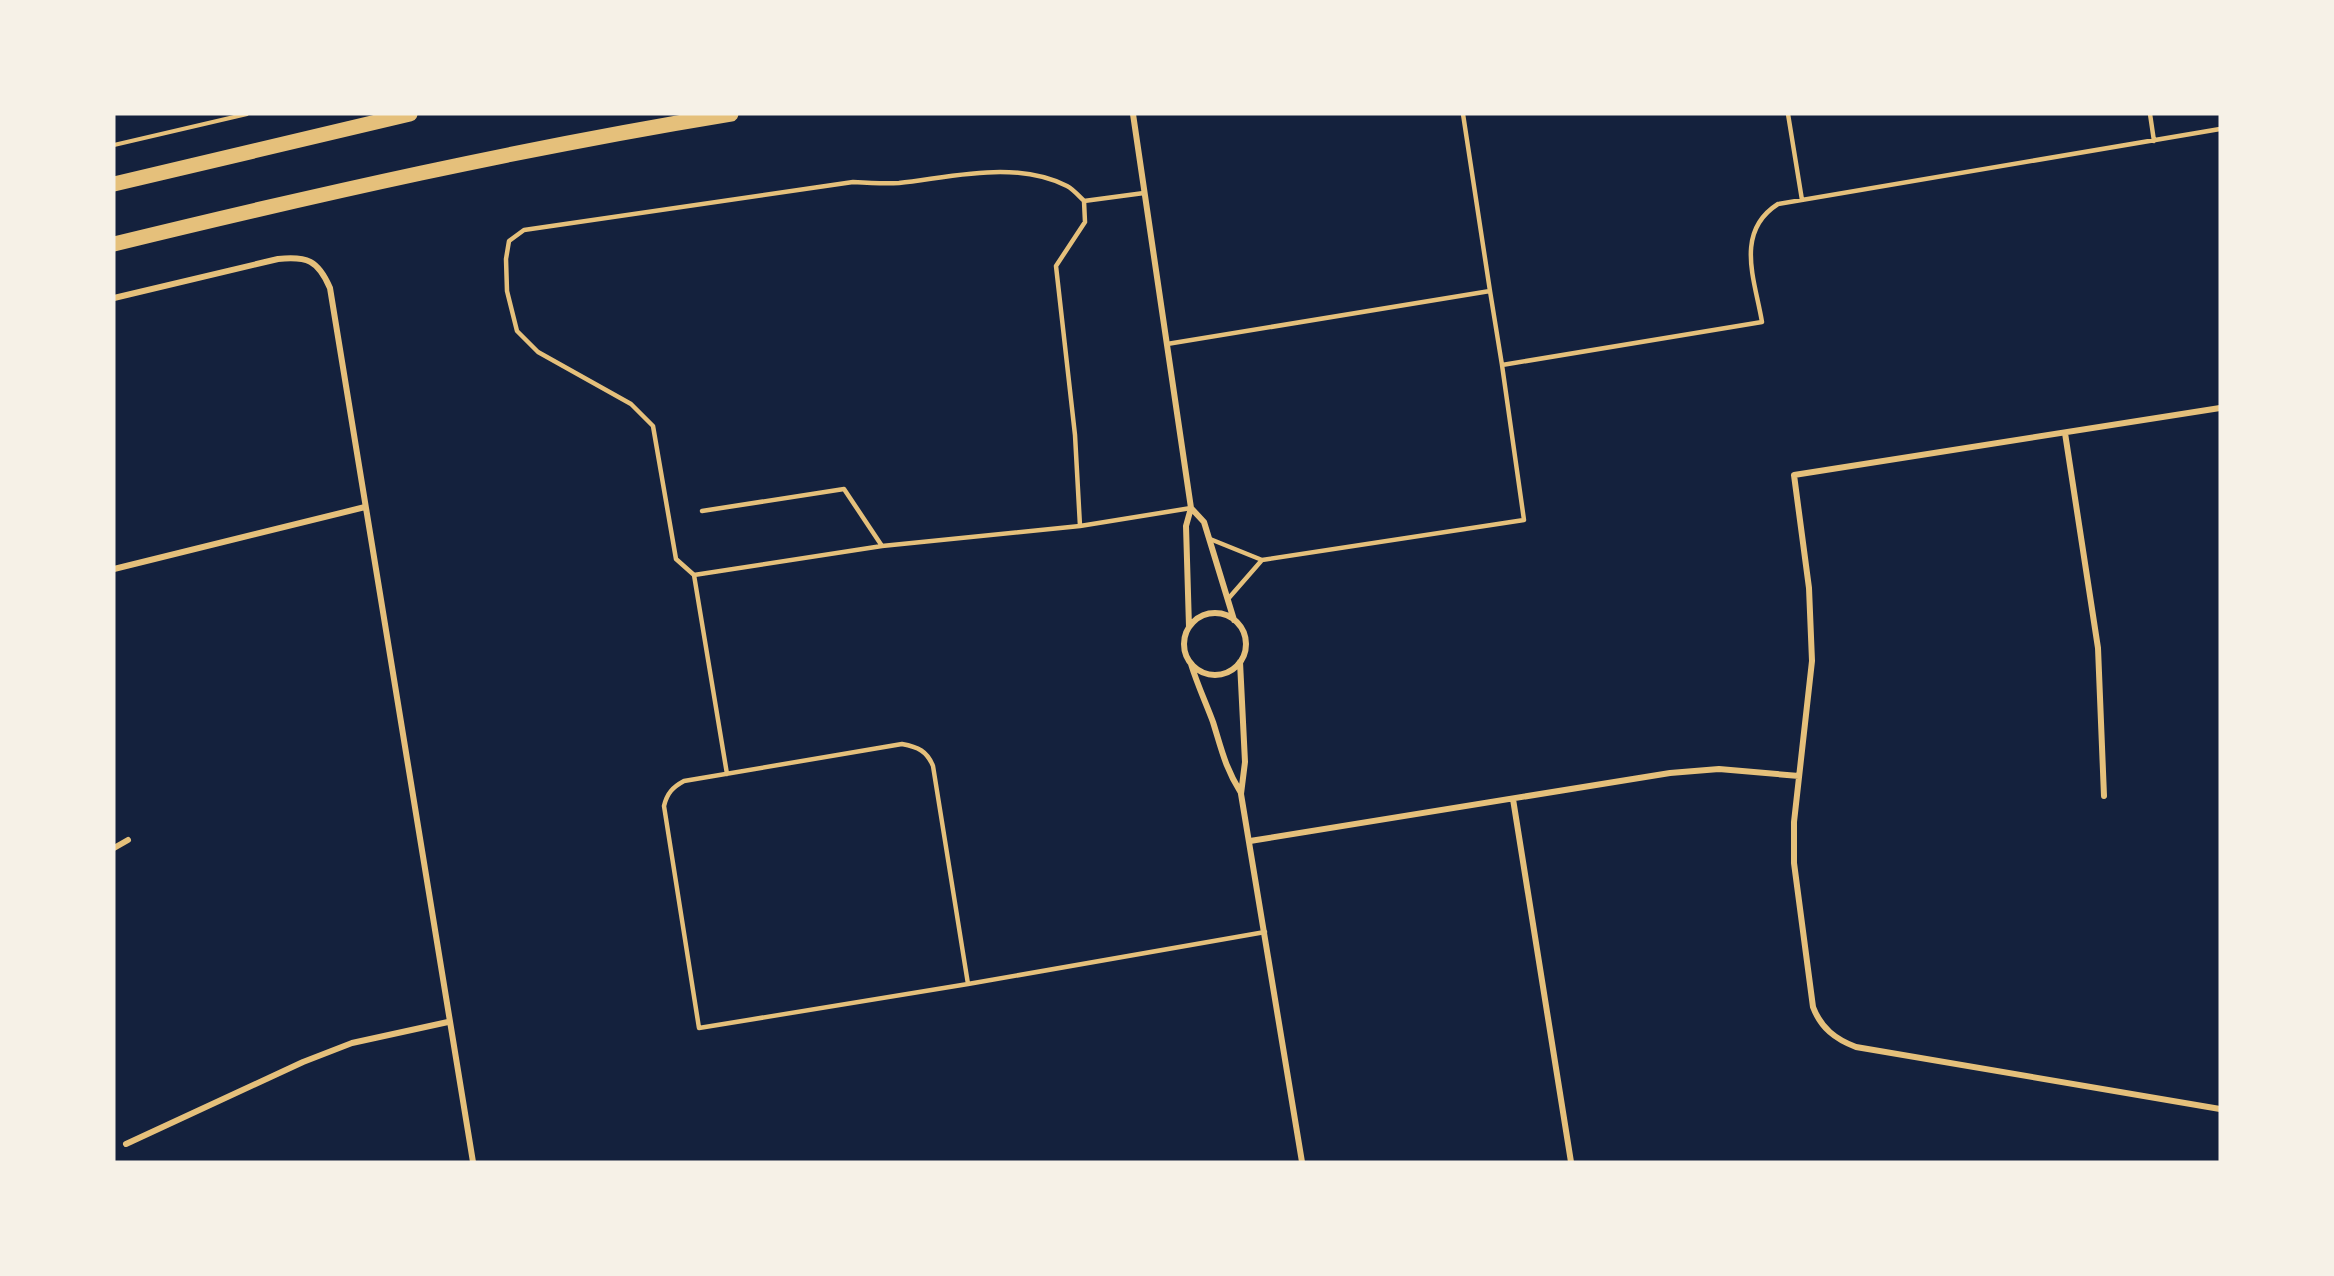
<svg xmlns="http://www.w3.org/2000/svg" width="2334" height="1276" font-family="Manrope,sans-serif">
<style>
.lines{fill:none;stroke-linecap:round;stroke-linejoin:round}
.path{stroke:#e5c07b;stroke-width:4}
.service{stroke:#e5c07b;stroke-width:4.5}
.minor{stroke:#e5c07b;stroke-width:6}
.primary{stroke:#e5c07b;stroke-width:15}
</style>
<rect width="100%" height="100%" fill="#14213d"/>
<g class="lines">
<path class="path" d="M114 145 247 114"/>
<path class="service" d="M1788 114 1802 200
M2150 114 2154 141
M1490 291 1502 365
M1167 344 1490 291 1463 114
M702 511 844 489 882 546
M1080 526 1075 435 1056 266 1085 222 1084 201
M1210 539 1262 560 1228 599
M1262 560 1524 520 1502 365 1762 322C1755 280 1734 232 1778 204L2220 129
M694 575 882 546 1080 526 1191 508
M727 774 694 575 676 559 653 426 631 404 538 352 517 331 507 291 506 259 509 241 524 230 853 182C868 183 884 184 899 183 953 177 1015 160 1067 186 1073 189 1079 196 1084 201L1144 193
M968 984 933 766C927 751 918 747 902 744L684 781C673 787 667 793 664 806L699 1028 968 984 1265 932"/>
<path class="minor" d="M1133 114 1191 508 1186 526 1189 627
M114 298 278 259C307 256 318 260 330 288L473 1162
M2220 408 1794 475 1809 588 1812 661 1794 822V863L1813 1007C1821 1028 1835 1039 1856 1047L2220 1109
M2065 433 2098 648 2104 796
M1191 508 1204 522 1234 620
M114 569 365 507
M1184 644a31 31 0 1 1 62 0a31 31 0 1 1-62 0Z
M1240 662 1245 762 1241 794 1302 1162
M1191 664C1197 684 1206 703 1213 722 1222 751 1225 767 1241 793
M1513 799 1571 1162
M1250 841 1670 773 1719 769 1799 776
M114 848 128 840
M126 1144 303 1062 352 1043 448 1022"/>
<path class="primary" d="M114 184 410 114
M114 244C319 194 523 148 731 114"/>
</g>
<rect width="2334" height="1276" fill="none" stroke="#f6f1e7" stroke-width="231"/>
</svg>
